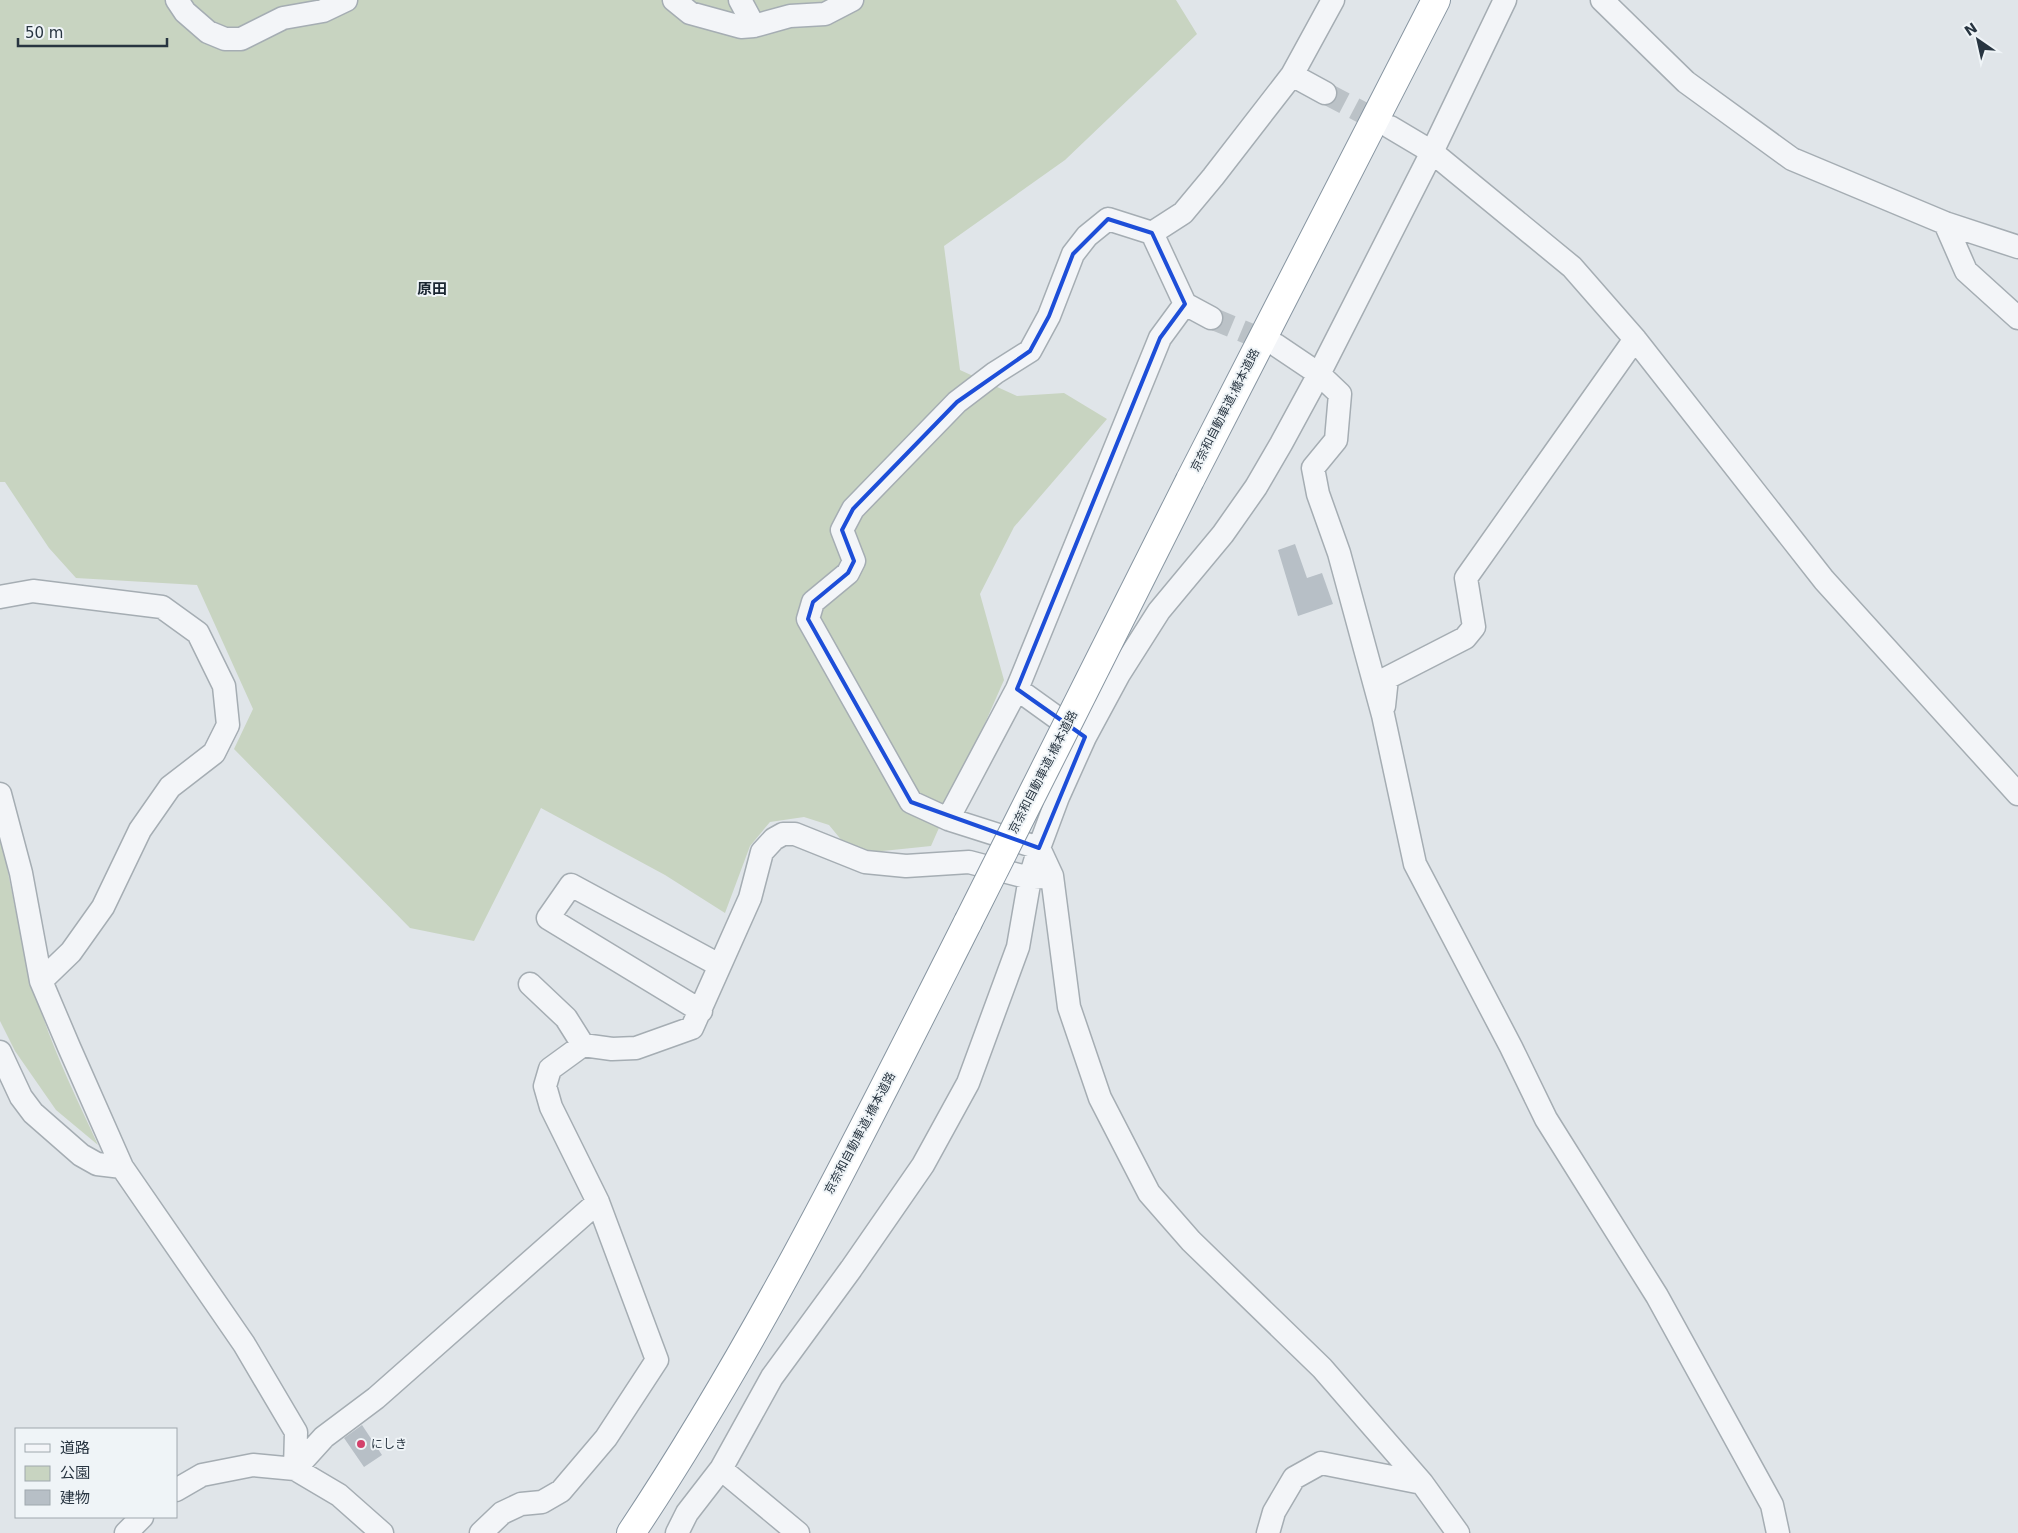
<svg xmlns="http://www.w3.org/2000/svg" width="2018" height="1533" font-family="'DejaVu Sans','Noto Sans JP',sans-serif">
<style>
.green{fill:#c8d4c1}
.building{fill:#b7bfc6}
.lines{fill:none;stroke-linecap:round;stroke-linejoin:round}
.minor-tunnel{stroke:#bbc2c7;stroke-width:22;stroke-dasharray:22 11;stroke-linecap:butt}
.minor-casing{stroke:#a5adb3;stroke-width:25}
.highway-casing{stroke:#8795a1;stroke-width:30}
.minor{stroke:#f3f5f8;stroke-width:22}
.highway{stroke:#fff;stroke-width:28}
.highway-bridge-casing{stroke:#8795a1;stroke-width:30;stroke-linecap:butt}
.highway-bridge{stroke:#fff;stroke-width:28}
.marked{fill:none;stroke:#1d4ed8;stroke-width:4;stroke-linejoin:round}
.poi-dot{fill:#d3416b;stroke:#eff4f7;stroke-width:2}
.labels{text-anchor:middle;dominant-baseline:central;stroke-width:4;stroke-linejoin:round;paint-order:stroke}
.street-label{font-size:12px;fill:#283541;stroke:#eff4f7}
.poi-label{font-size:12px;fill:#283541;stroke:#eff4f7;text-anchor:start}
.quarter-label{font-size:15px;font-weight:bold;fill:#1a2632;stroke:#eff4f7}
</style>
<rect width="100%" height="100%" fill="#e0e5e9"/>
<path class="green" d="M0 0H1176L1197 34 1065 160 944 246 960 370 1017 396 1064 393 1107 419 1014 527 980 594 1004 680 931 846 873 852 843 842 829 825 804 817 770 822 750 846 725 913 665 875 541 808 474 941 410 928 234 749 253 709 197 585 76 578 49 548 5 482H0Z
M0 832C12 892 23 953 41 1011 56 1057 78 1101 98 1145L56 1110 15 1051 0 1021Z"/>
<path class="building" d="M1295 544 1307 578 1322 573 1333 604 1298 616 1278 550Z
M362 1425 382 1455 364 1467 344 1438Z"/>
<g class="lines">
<path class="minor-tunnel" d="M1325 93 1390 127
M1211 318 1276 345"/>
<defs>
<path id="minor" d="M177 0 185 12 208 32 225 39H241L283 18 323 11 346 0
M674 0 690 13 741 27 754 26 790 16 825 14 852 0
M740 0 754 26
M1602 0 1686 82 1792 159 1945 223 2018 247
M1292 75 1325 93
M1390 127 1432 152 1572 267 1635 339 1824 580 2018 794
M1945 223 1966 271 2018 318
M1152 233 1183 213 1213 177 1292 75 1333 0
M1211 318 1185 304 1152 233 1108 219 1087 236 1073 254 1049 316 1030 351 995 373 957 402 853 509 842 530 854 561 848 573 813 602 808 619 911 802 948 819 1039 848 1052 876 1069 1007 1100 1098 1149 1193 1191 1241 1322 1368 1422 1483 1458 1533
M1276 345 1319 374 1340 394 1336 440 1313 468 1318 494 1339 553 1383 715 1415 864 1511 1047 1546 1119 1657 1296 1772 1505 1778 1533
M0 597 33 591 162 607 198 633 224 686 228 725 214 753 170 787 140 830 103 907 71 952 41 981
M1017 689 1081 735
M1384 706 1387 678 1465 638 1474 627 1466 578 1635 339
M0 794 21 873 41 981 69 1047 122 1167 244 1344 296 1432 295 1469
M948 819 1017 689 1160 338 1185 304
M530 984 566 1018 583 1045
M701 1011 548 918 571 885 719 965
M0 1052 21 1097 33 1113 81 1155 97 1164 122 1167
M295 1469 324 1437 376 1398 598 1202
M721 1469 798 1533
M176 1490 202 1475 253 1465 295 1469 339 1495 382 1533
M126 1533 142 1517
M481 1533 502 1513 521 1504 542 1502 561 1491 606 1438 657 1360 598 1202 551 1107 545 1086 550 1069 583 1045 612 1049 636 1048 692 1028 750 898 762 852 774 839 783 834H795L865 862 906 866 969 862 1030 878 1043 877
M677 1533 687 1513 721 1469 772 1377 851 1269 923 1165 968 1083 1018 947 1030 878 1039 848 1058 797 1085 737 1119 674 1159 611 1223 534 1256 487 1281 444 1319 374 1432 152 1505 0
M1268 1533 1274 1512 1294 1478 1321 1463 1422 1483"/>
<path id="highway" d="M1190 480 1436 0
M631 1533C760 1339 863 1130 968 922"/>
</defs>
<use href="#minor" class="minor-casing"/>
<use href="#highway" class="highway-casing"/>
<use href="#minor" class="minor"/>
<use href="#highway" class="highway"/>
<defs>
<path id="highway-bridge" d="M968 922 1190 480"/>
</defs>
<use href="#highway-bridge" class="highway-bridge-casing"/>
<use href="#highway-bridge" class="highway-bridge"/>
</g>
<path class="marked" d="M1108 219 1152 233 1185 304 1160 338 1017 689 1085 737 1039 848 911 802 808 619 813 602 848 573 854 561 842 530 853 509 957 402 1030 351 1049 316 1073 254Z"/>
<circle class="poi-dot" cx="361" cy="1444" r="5"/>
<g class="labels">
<g class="street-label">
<text transform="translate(1225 410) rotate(-63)">京奈和自動車道;橋本道路</text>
<text transform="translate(1043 772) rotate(-63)">京奈和自動車道;橋本道路</text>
<text transform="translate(860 1133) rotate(-62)">京奈和自動車道;橋本道路</text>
</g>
<g class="poi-label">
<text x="371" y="1444">にしき</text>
</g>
<g class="quarter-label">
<text x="432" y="289">原田</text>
</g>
</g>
<rect x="15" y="1428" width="162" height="90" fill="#eff4f7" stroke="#9fa8ae"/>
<rect x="25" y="1444" width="25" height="8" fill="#f3f5f8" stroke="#9fa8ae"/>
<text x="60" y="1453" font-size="15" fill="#283541">道路</text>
<rect x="25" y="1466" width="25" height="15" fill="#c8d4c1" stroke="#9fa8ae"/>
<text x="60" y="1478" font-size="15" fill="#283541">公園</text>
<rect x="25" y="1490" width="25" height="15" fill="#b7bfc6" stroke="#9fa8ae"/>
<text x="60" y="1503" font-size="15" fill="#283541">建物</text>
<g transform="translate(1978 40) rotate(326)" stroke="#eff4f7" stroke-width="4" paint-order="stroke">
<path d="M0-4L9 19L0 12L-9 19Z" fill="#283541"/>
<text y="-8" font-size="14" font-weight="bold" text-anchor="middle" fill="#283541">N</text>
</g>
<path d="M18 38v8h149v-8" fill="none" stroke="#283541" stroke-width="2.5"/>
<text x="25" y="38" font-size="15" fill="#283541" stroke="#eff4f7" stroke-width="4" paint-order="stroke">50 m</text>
</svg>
